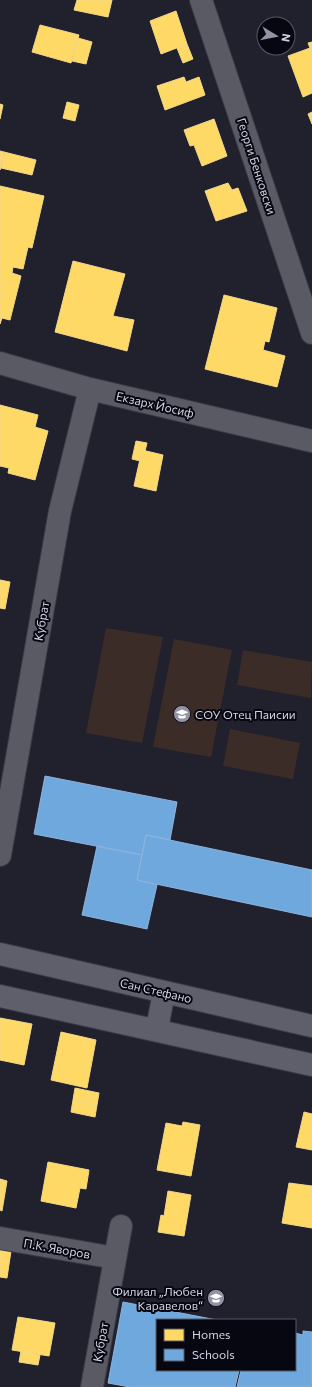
<svg xmlns="http://www.w3.org/2000/svg" width="312" height="1387" font-family="Commissioner,sans-serif">
<style>
.green{fill:#3b2c27}
.homes{fill:#ffd966;stroke:#f1d78b}
.schools{fill:#6fa8dc;stroke:#8cb4de}
.lines{fill:none;stroke-linecap:round;stroke-linejoin:round}
.minor-casing{stroke:#3b3a45;stroke-width:24}
.secondary-casing{stroke:#3b3a45;stroke-width:24}
.minor{stroke:#595a64;stroke-width:22}
.secondary{stroke:#5e5f6b;stroke-width:22}
.labels{text-anchor:middle;dominant-baseline:central;stroke-width:4;stroke-linejoin:round;paint-order:stroke}
.street-label{font-size:12px;fill:#d1d1e2;stroke:#070711}
.poi-label{font-size:12px;fill:#d1d1e2;stroke:#070711;text-anchor:start}
</style>
<rect width="100%" height="100%" fill="#21202d"/>
<path class="green" d="M106 628 163 637 142 743 86 733Z
M174 639 232 650 211 757 153 747Z
M243 650 312 662 311 698 237 685Z
M230 729 300 743 293 779 223 766Z"/>
<path class="homes" d="M77 0H112L108 17 74 10Z
M176 11 187 44 161 54 150 21Z
M40 25 79 35 71 63 32 52Z
M78 38 92 42 86 64 72 61Z
M312 42V53L308 43Z
M187 44 193 59 183 63 177 48Z
M310 48 312 53V93L303 97 288 56Z
M184 77 186 82 199 77 205 95 165 110 157 86Z
M67 102 79 105 75 121 63 118Z
M0 104 3 105 0 119Z
M312 112V124L308 114Z
M214 119 227 156 202 166 194 145 190 146 184 130Z
M0 151 4 152 0 170Z
M4 152 36 160 32 175 1 168Z
M228 183 232 190 238 188 247 211 216 221 205 191Z
M0 186 44 196 32 248 28 247 23 269 13 267 12 273 21 276 10 320 2 318 0 324Z
M73 261 125 274 113 316 134 320 127 351 55 332Z
M224 295 277 308 269 342 265 341 263 350 285 356 277 387 205 369Z
M0 405 38 415 35 427 48 431 35 480 8 473 9 468 0 466Z
M136 441 147 443 145 451 142 450 140 461 132 459Z
M142 450 163 455 156 491 134 486Z
M0 580 10 582 5 609 0 608Z
M0 1018 32 1024 24 1065 0 1060Z
M61 1032 96 1040 87 1088 51 1080Z
M75 1088 99 1093 97 1105 73 1100Z
M73 1100 97 1105 95 1117 71 1112Z
M304 1112 312 1114V1150L296 1147Z
M183 1122 200 1125 191 1176 157 1170 166 1123 182 1126Z
M48 1162 89 1170 86 1189 80 1188 76 1208 41 1201Z
M0 1179 7 1181 2 1211 0 1210Z
M289 1183 312 1186V1228L282 1223Z
M168 1191 191 1195 184 1236 158 1232 161 1215 164 1216Z
M0 1249 11 1251 7 1278 0 1277Z
M18 1317 55 1323 49 1356 12 1350Z
M21 1351 40 1355 38 1365 19 1362Z"/>
<path class="schools" d="M45 776 177 802 170 840 146 835 142 855 34 834Z
M146 835 312 870V917L137 880Z
M97 846 142 855 137 880 157 885 147 929 82 915Z
M123 1302 217 1320H157V1370H239L235 1387H130L108 1383Z
M303 1331 312 1332V1387H237L241 1370H295V1333L303 1335Z"/>
<g class="lines">
<defs>
<path id="minor" d="M201 0 312 333
M0 363 90 389 312 441
M0 855 60 511 90 389
M0 1238 115 1258
M92 1387 121 1226"/>
<path id="secondary" d="M0 954 312 1026
M0 996 312 1065
M157 1029 164 992"/>
</defs>
<use href="#minor" class="minor-casing"/>
<use href="#secondary" class="secondary-casing"/>
<use href="#minor" class="minor"/>
<use href="#secondary" class="secondary"/>
</g>
<defs>
<symbol id="school-disc" viewBox="-11 -11 22 22"><circle r="9.5" fill="#9393a3" stroke="#070711"/><path d="M0-5L7-2L0 1L-7-2ZM-4 1L0 2.5L4 1V4Q0 6-4 4Z" fill="#fff"/></symbol>
<symbol id="university-disc" viewBox="-11 -11 22 22"><circle r="9.5" fill="#9393a3" stroke="#070711"/><path d="M0-5L7-2L0 1L-7-2ZM-4 1L0 2.5L4 1V4Q0 6-4 4Z" fill="#fff"/></symbol>
</defs>
<g fill-rule="evenodd">
<use href="#school-disc" x="172" y="704" width="20" height="20"/>
<use href="#university-disc" x="206" y="1288" width="20" height="20"/>
</g>
<g class="labels">
<g class="street-label">
<text transform="translate(257 166) rotate(72)">Георги Бенковски</text>
<text transform="translate(155 404) rotate(13)">Екзарх Йосиф</text>
<text transform="translate(41 621) rotate(-80)">Кубрат</text>
<text transform="translate(156 990) rotate(13)">Сан Стефано</text>
<text transform="translate(57 1248) rotate(10)">П.К. Яворов</text>
<text transform="translate(100 1342) rotate(-80)">Кубрат</text>
</g>
<g class="poi-label">
<text x="195" y="714">СОУ Отец Паисии</text>
<text x="203" y="1291" text-anchor="end">Филиал „Любен<tspan x="203" dy="14">Каравелов“</tspan></text>
</g>
</g>
<rect x="156" y="1319" width="140" height="52" fill="#070711" stroke="#585865"/>
<rect x="164" y="1329" width="20" height="12" fill="#ffd966" stroke="#585865"/>
<text x="192" y="1339" font-size="12" fill="#d1d1e2">Homes</text>
<rect x="164" y="1349" width="20" height="12" fill="#6fa8dc" stroke="#585865"/>
<text x="192" y="1359" font-size="12" fill="#d1d1e2">Schools</text>
<g transform="translate(276 36) rotate(100)"><circle r="19" fill="#070711" stroke="#585865"/>
<path d="M0-3L7 15L0 10L-7 15Z" fill="#9393a3"/>
<text y="-6" font-size="11" font-weight="bold" text-anchor="middle" fill="#d1d1e2">N</text>
</g>
</svg>
